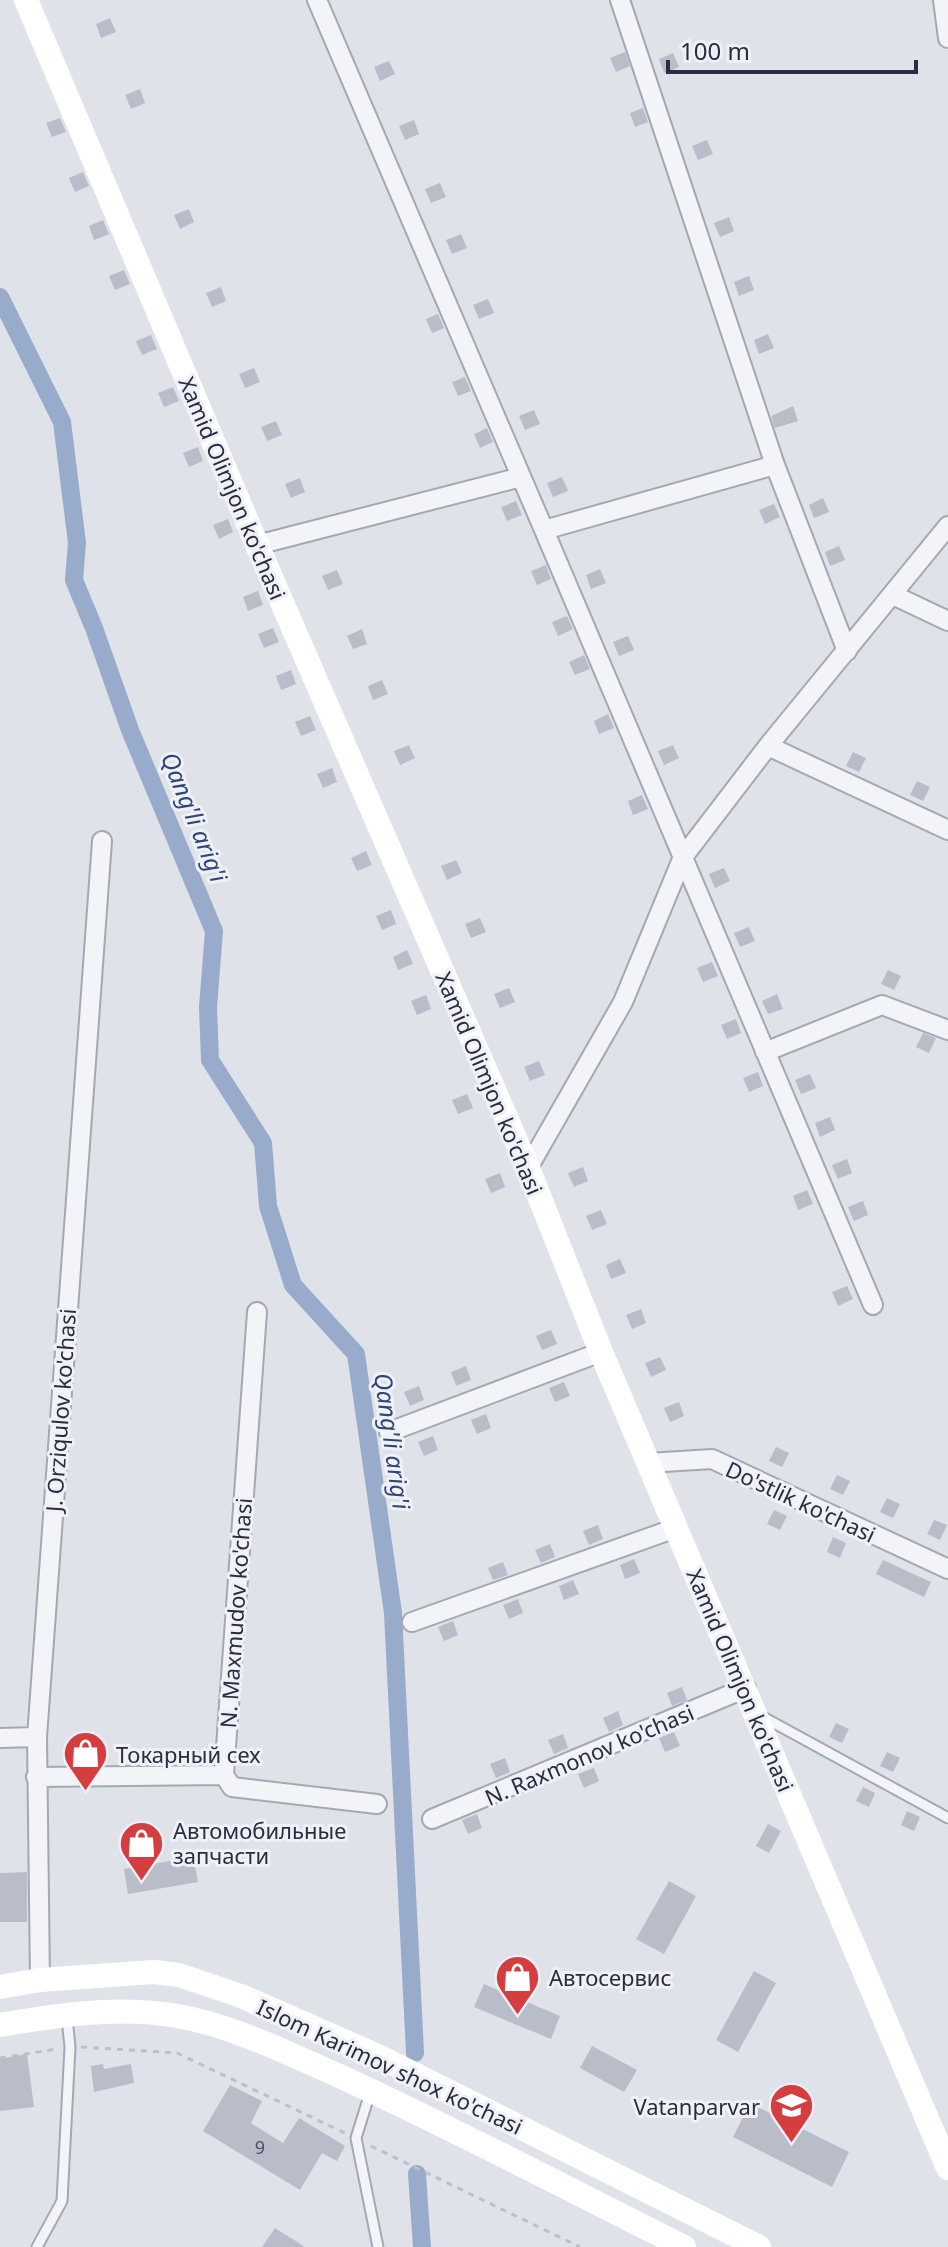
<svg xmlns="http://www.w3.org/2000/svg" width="948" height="2247" font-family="'Noto Sans',sans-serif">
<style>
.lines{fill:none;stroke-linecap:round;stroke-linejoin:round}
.canal{stroke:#98abcb;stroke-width:18}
.building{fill:#b9bdca}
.lane-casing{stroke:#a4a8b4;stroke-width:13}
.street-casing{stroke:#a4a8b4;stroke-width:22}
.path{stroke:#bdc0c8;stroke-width:3;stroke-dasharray:6 6;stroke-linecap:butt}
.lane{stroke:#f2f4f7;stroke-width:9}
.street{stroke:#f2f4f7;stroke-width:18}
.secondary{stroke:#fff;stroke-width:24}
.labels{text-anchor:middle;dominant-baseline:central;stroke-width:6;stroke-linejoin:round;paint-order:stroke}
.number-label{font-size:18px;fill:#4c5164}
.street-label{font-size:22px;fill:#272d42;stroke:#eff1f7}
.poi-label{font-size:22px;fill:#272d42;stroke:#eff1f7;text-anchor:start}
.water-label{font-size:24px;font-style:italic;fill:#2f4678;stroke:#eff1f7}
</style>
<rect width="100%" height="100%" fill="#dfe2e9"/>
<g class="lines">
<path class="canal" d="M0 297 62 422 77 543 74 580 94 628 130 730 214 931 208 1007 210 1060 263 1143 268 1206 293 1285 356 1354 393 1613 415 2053
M417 2174 422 2247"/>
</g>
<path class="building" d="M110 18 116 32 101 38 96 24Z
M625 52 630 66 616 72 610 58Z
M673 53 679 67 664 73 659 59Z
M389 61 395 74 380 81 374 67Z
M140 89 145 103 131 109 125 95Z
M643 108 648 122 635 127 630 113Z
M60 118 66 132 52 137 46 123Z
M414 120 419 134 405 140 399 126Z
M707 140 713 154 698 160 692 146Z
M83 172 89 186 75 192 69 178Z
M440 183 446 197 431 203 425 189Z
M189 209 194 222 180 229 174 215Z
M729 217 734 231 720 237 714 223Z
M103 220 109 234 94 240 89 226Z
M461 234 467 248 452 254 446 240Z
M124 270 130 284 115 290 109 276Z
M749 276 754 290 739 296 734 282Z
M221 287 226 301 212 307 206 293Z
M488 299 494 313 479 319 473 305Z
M438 314 444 328 432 333 426 319Z
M768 334 774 348 759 354 754 340Z
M151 335 157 349 142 355 136 341Z
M254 368 260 382 245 388 239 374Z
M465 377 471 391 458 396 452 382Z
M173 387 179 401 164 407 158 393Z
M793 406 798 421 775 428 771 416Z
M534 410 540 424 525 430 519 416Z
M276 421 282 435 267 441 261 427Z
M487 428 493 442 480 448 474 434Z
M198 447 203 461 189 467 183 453Z
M562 477 568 491 553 497 547 483Z
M300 478 305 492 291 498 285 484Z
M823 498 829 512 814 518 809 505Z
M516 501 522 515 507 521 501 507Z
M774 504 780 517 765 524 759 510Z
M228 519 233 532 219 539 213 525Z
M839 546 845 560 830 566 825 552Z
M546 565 551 579 537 585 531 571Z
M600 569 606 583 591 589 586 575Z
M337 570 343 584 328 590 322 576Z
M258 591 263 605 248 611 243 597Z
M567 616 573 629 558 636 552 622Z
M273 628 279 642 264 648 258 634Z
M362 629 367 644 353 649 347 636Z
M628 636 634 650 619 656 613 642Z
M584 655 590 669 575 675 569 662Z
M291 670 296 684 281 690 276 676Z
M382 680 388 694 373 700 368 686Z
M608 714 614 728 599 734 594 721Z
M310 716 316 730 301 736 295 722Z
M409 745 415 758 400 765 394 751Z
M673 745 679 758 664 765 658 751Z
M853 752 866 758 859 772 846 766Z
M332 768 337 782 323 788 317 774Z
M917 781 930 787 923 801 910 795Z
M642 795 648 809 633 815 628 801Z
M366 851 372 865 357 871 351 858Z
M456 860 462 873 447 880 441 866Z
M724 868 730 881 715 888 709 874Z
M391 910 396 924 382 930 376 916Z
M480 918 486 932 471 938 465 924Z
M749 927 755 941 740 947 734 933Z
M407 950 413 964 398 970 393 957Z
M712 962 718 976 703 982 697 968Z
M888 970 901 976 894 990 881 984Z
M509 988 515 1002 500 1008 494 994Z
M777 994 783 1009 768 1014 762 1001Z
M426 995 431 1009 417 1015 411 1001Z
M736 1019 741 1033 727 1039 721 1025Z
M923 1033 936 1038 929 1053 916 1047Z
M539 1061 545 1075 530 1081 524 1067Z
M758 1072 763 1086 749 1092 743 1078Z
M810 1074 816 1088 801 1094 795 1080Z
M467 1094 473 1108 458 1114 452 1100Z
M830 1117 835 1130 820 1137 815 1123Z
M847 1159 852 1173 838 1179 832 1165Z
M583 1167 588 1181 574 1187 568 1173Z
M500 1173 505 1187 491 1193 485 1179Z
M807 1190 813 1204 798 1210 793 1196Z
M863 1201 868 1215 854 1221 848 1207Z
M601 1210 607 1224 592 1230 586 1216Z
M620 1259 626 1273 611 1279 606 1265Z
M847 1286 853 1299 838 1306 832 1292Z
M641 1309 646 1323 632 1329 626 1315Z
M551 1330 557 1344 542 1350 536 1336Z
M660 1357 666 1370 651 1377 645 1363Z
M466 1366 471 1380 456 1386 451 1372Z
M564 1382 570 1396 555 1402 549 1388Z
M419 1386 424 1400 410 1406 404 1392Z
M679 1402 684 1416 670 1422 664 1408Z
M486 1414 491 1428 477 1434 471 1420Z
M433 1436 438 1450 424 1456 418 1442Z
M776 1447 789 1453 782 1467 769 1461Z
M837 1475 850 1481 843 1495 830 1489Z
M887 1498 900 1504 893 1518 880 1512Z
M774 1510 787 1516 780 1530 767 1524Z
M934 1520 947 1525 940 1540 927 1534Z
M598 1525 603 1539 589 1545 583 1531Z
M833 1537 846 1543 840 1558 827 1552Z
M550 1544 555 1557 541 1563 535 1550Z
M634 1559 640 1573 625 1579 620 1565Z
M883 1560 931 1582 924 1597 876 1574Z
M503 1562 508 1575 493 1580 488 1568Z
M573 1580 579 1594 564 1600 559 1586Z
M518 1599 523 1613 509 1619 503 1605Z
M453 1621 458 1635 444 1641 438 1627Z
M682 1687 687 1700 672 1706 667 1693Z
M618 1711 623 1725 609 1732 603 1718Z
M836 1723 849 1729 842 1743 829 1737Z
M674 1732 680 1746 665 1752 659 1738Z
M563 1734 568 1748 554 1754 548 1740Z
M887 1752 900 1758 893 1772 880 1766Z
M505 1758 510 1772 496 1778 490 1764Z
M594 1768 599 1781 584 1788 578 1774Z
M863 1787 875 1793 869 1807 856 1801Z
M907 1811 920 1817 914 1831 901 1825Z
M477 1814 482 1828 468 1834 462 1820Z
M768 1824 781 1831 769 1853 756 1846Z
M193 1857 198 1882 128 1894 124 1869Z
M27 1872V1922H0V1873Z
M669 1881 696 1896 664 1954 636 1939Z
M754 1971 776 1983 738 2052 716 2040Z
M484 1984 560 2016 551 2039 474 2007Z
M592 2046 637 2070 624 2092 580 2068Z
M27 2054 34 2107 0 2111V2059Z
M103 2064 104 2069 131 2064 134 2083 94 2092 91 2066Z
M230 2085 262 2101 251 2123 283 2143 299 2118 345 2146 337 2161 322 2153 300 2190 203 2131Z
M750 2103 849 2152 832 2187 733 2137Z
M275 2228 305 2247H262Z"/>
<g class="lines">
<defs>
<path id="lane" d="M763 1717 948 1818
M370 2093 356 2138 378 2247
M37 2247 62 2201 70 2047 67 2018"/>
<path id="street" d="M317 0 544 530
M620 0 775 465 544 530 873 1305
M943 0 948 38
M775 465 847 651
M257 545 521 477
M893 595 948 621
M768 746 948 526
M765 1052 882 1005 948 1030
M528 1168 623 1002 683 857 768 746 948 830
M389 1432 601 1352
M648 1463 712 1459 948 1569
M412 1622 676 1528
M0 1738 37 1737
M224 1775 232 1787 377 1804
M36 1777 224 1775 257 1312
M432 1819 746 1688
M40 1980 37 1737 102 841"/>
</defs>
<use href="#lane" class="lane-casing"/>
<use href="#street" class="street-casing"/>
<path class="path" d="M81 2047 177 2053 347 2134
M0 2058 57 2049
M371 2146 580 2247"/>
<use href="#lane" class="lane"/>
<use href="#street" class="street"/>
<path class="secondary" d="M26 0 257 545 528 1168 601 1352 948 2168
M0 1987 40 1980 154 1972 179 1975 241 1996 378 2056 759 2247
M0 2025C54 2016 109 2007 163 2014 220 2020 283 2051 335 2074 453 2128 568 2189 684 2247"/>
</g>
<defs>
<symbol id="shop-pin" viewBox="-11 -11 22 30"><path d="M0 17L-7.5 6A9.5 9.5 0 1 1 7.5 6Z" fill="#d53e41" stroke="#eff1f7"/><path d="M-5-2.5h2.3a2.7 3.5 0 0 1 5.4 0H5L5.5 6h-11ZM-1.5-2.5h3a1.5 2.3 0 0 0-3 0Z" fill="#fff"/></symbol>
<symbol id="school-pin" viewBox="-11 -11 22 30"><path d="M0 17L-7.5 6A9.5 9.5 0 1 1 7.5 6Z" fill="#d53e41" stroke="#eff1f7"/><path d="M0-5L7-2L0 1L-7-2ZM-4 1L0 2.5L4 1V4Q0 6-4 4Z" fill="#fff"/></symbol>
</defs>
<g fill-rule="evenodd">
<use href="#shop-pin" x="60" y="1728" width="51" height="69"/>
<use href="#shop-pin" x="116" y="1818" width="51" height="69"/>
<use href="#shop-pin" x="492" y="1952" width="51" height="69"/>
<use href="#school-pin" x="766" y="2080" width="51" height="69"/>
</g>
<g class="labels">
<g class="number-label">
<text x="260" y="2147">9</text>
</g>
<g class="street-label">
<text transform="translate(233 488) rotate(67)">Xamid Olimjon ko'chasi</text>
<text transform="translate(490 1083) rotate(67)">Xamid Olimjon ko'chasi</text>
<text transform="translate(60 1410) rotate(-86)">J. Orziqulov ko'chasi</text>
<text transform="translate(801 1501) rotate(25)">Do'stlik ko'chasi</text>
<text transform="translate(235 1613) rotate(-86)">N. Maxmudov ko'chasi</text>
<text transform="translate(741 1680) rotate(67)">Xamid Olimjon ko'chasi</text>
<text transform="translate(589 1754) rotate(-23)">N. Raxmonov ko'chasi</text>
<text transform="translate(390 2066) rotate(25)">Islom Karimov shox ko'chasi</text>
</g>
<g class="poi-label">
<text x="116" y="1754">Токарный сех</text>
<text x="173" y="1830">Автомобильные<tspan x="173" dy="25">запчасти</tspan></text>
<text x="549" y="1977">Автосервис</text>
<text x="760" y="2106" text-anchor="end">Vatanparvar</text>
</g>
<g class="water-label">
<text transform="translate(195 817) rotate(68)">Qang'li arig'i</text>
<text transform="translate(393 1441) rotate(82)">Qang'li arig'i</text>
</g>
</g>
<path d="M668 60v12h248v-12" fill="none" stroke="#272d42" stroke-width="4"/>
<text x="680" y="60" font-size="24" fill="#272d42" stroke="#eff1f7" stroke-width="6" paint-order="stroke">100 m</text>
</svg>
